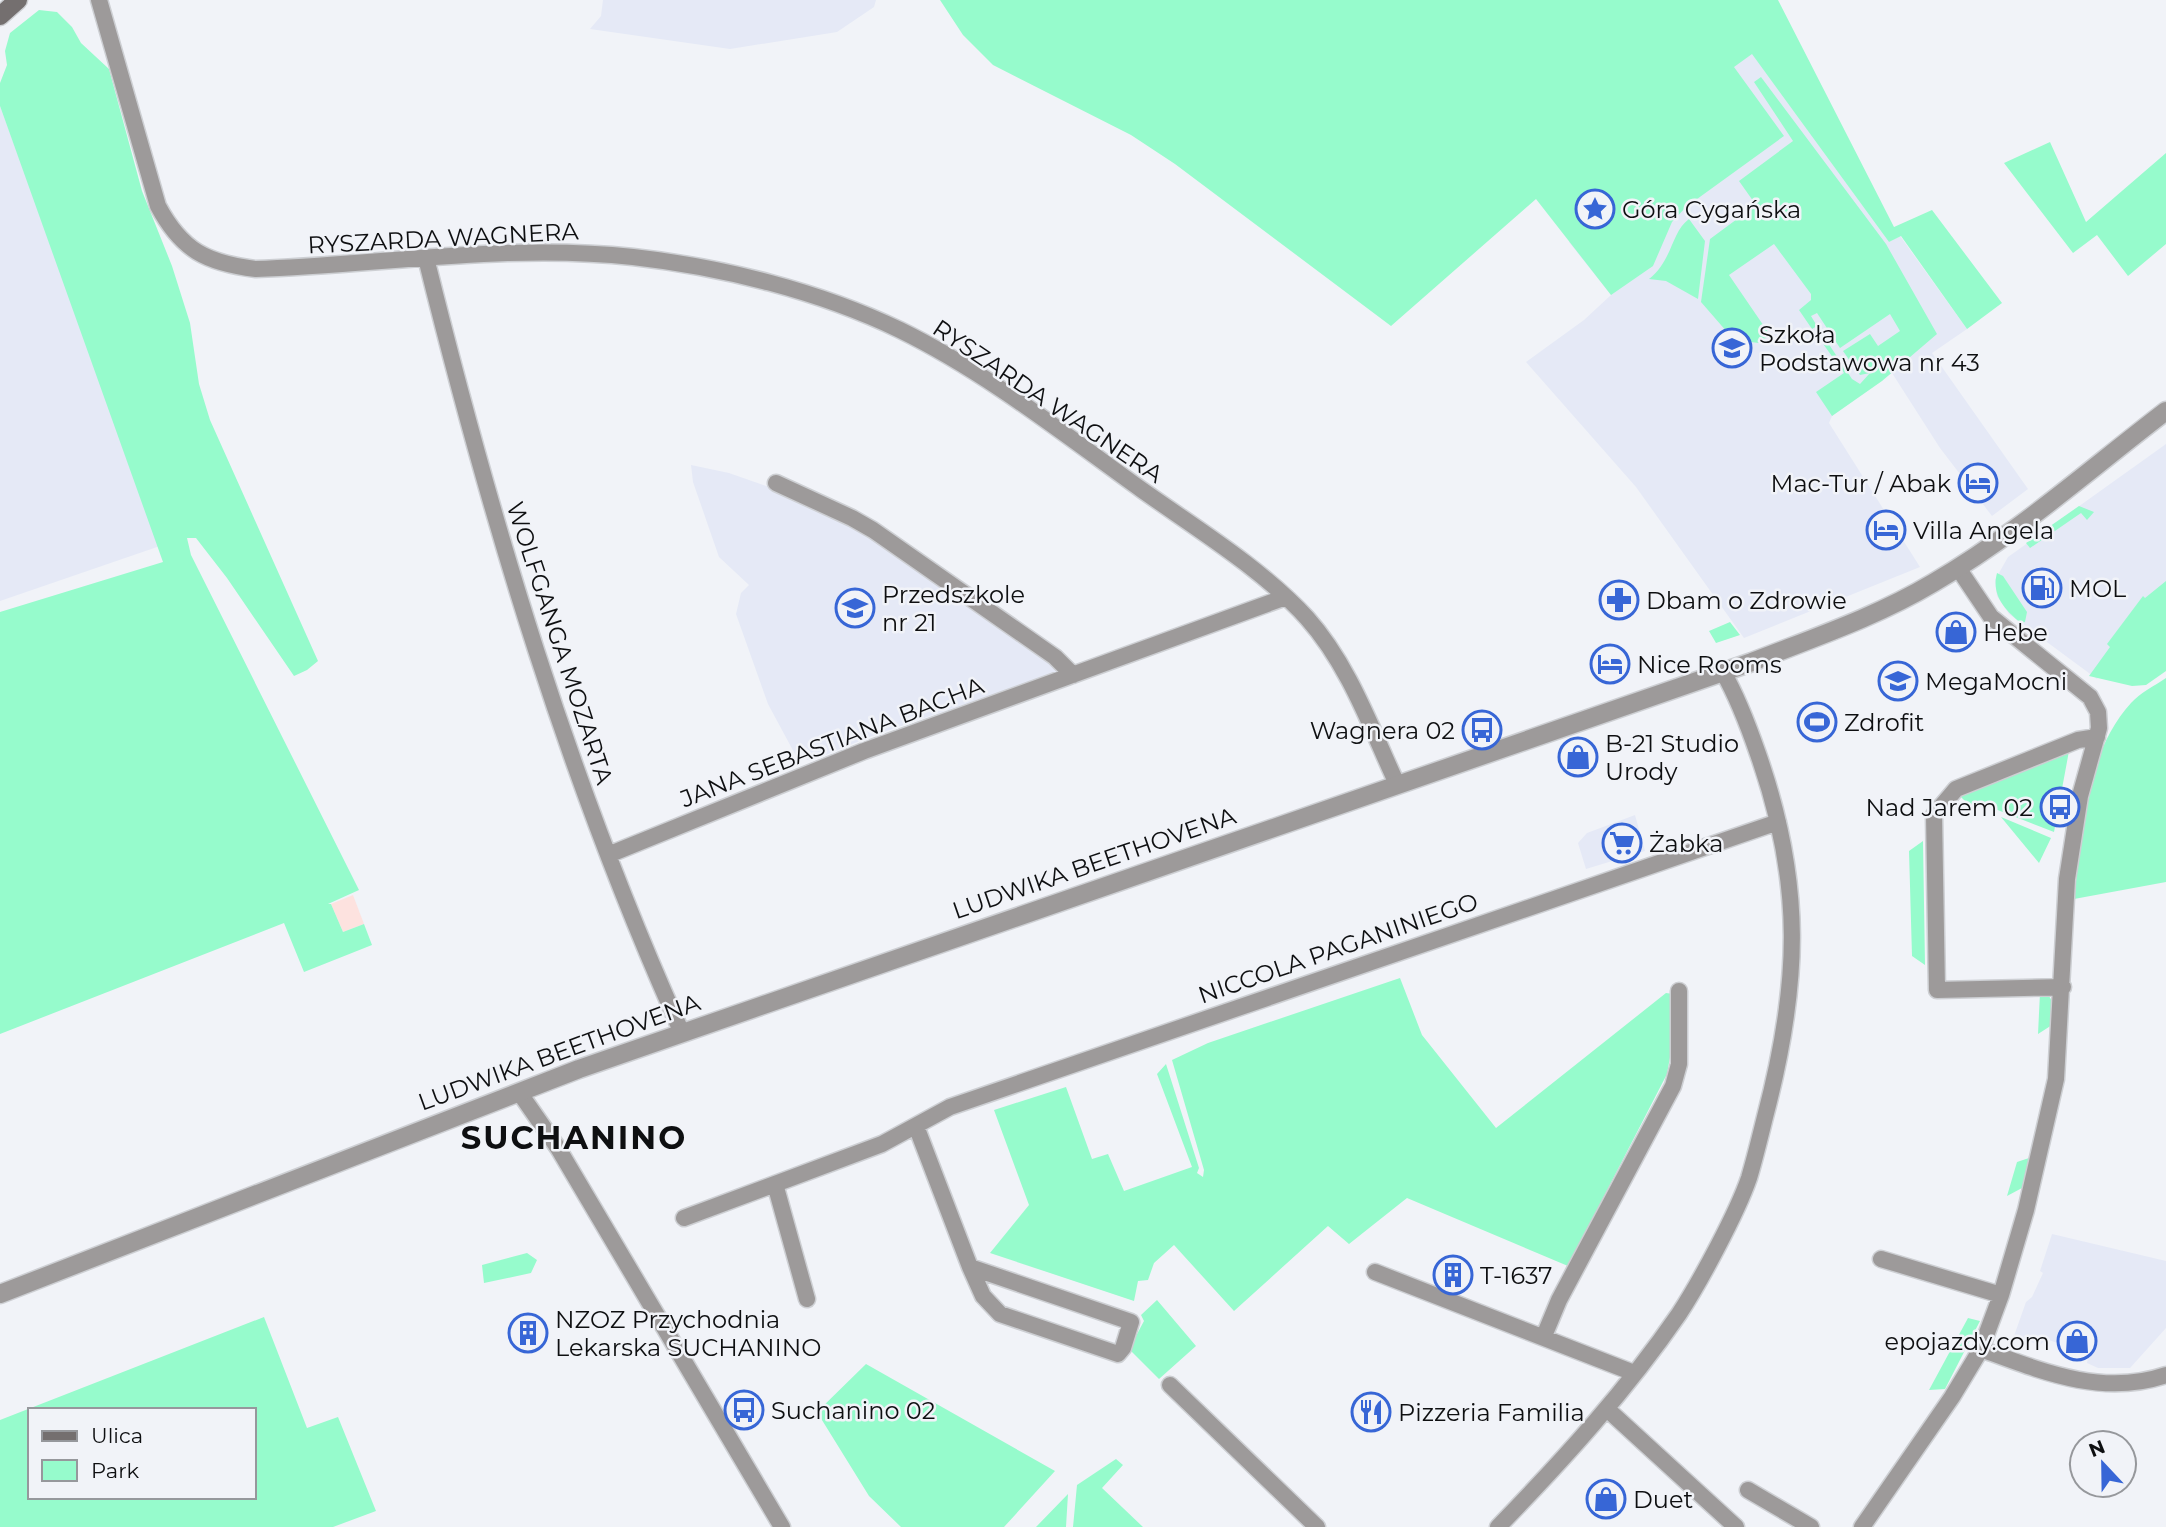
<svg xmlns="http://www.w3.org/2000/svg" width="2166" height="1527" font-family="Montserrat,sans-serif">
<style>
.built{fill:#e5e9f6}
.industrial{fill:#fde2df}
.green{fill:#96fbcc;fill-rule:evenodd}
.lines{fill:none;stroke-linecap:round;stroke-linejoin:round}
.minor-casing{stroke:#cdcfd3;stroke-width:19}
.tertiary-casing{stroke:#cdcfd3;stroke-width:21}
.secondary-casing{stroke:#cdcfd3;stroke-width:21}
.minor{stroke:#9d9a9a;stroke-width:16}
.tertiary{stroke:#9d9a9a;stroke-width:18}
.secondary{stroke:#746f6f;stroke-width:18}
.labels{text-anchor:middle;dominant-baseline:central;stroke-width:5;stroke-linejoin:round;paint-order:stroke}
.poi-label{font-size:24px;fill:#0e0f11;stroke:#f1f3f8;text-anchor:start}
.street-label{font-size:24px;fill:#0e0f11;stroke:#f1f3f8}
.district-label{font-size:32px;font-weight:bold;letter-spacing:2px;fill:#0e0f11;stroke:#f1f3f8}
</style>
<rect width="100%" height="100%" fill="#f1f3f8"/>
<path class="built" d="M603 0H876L874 7 837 32 730 49 590 29 601 16Z
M1752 53 1889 242 1900 236 1967 329 1932 353 2028 489 1992 516 1940 448 1892 373 1832 416 1829 423 1920 567 1744 638 1636 487 1526 362 1584 320 1611 295 1569 242 1618 205 1593 169Z
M0 106 160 546 0 601Z
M2166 444V586L2097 679 2009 614 1997 596 1995 580 2008 557Z
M691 465 729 473 772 488 832 514 870 536 1062 671 872 736 811 761 796 756 768 704 736 614 741 593 749 585 719 557 693 482Z
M1635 815 1645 851 1586 869 1578 843 1587 833Z
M2052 1234 2166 1261V1328L2130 1368H2098L2087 1363 2089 1354 2046 1339 2040 1345 2014 1336 2026 1302 2032 1297 2043 1273 2040 1271Z"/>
<path class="industrial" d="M353 895 364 924 343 932 331 904Z"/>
<path class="green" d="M940 0H1778L1894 227 1932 210 2002 303 1967 329 1901 236 1889 242 1752 54 1734 67 1784 136 1686 207 1672 222 1653 266 1611 295 1536 199 1391 326 1175 164 1131 135 993 65 963 35Z
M39 10 57 12 72 27 81 43 109 69 142 191 172 266 190 323 199 384 210 420 318 661 307 670 294 676 227 578 196 538H187L191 555 359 890 328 904H331L343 932 364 924 372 945 304 972 284 923 0 1034V612L163 562 0 106V83L7 65 5 51 10 33Z
M1761 77 1886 244 1937 334 1882 381 1832 416 1816 392 1844 373 1816 334 1820 331 1852 379 1860 384 1870 373 1860 375 1843 351 1870 334 1878 346 1900 331 1890 314 1840 348 1817 313 1811 316 1817 326 1812 329 1799 310 1811 300V294L1774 244 1729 275 1770 335 1759 343 1734 340 1701 302 1710 239 1756 205 1739 181 1793 141 1754 82Z
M2050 142 2086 222 2166 153V244L2128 276 2097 235 2073 253 2004 163Z
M1689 219 1705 241 1698 299 1666 281 1649 279C1673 260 1671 232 1689 219Z
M2079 506 2094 512 2087 520 2081 513 2030 548 2026 543Z
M1997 573 2003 576 2027 612 2025 622 2021 623C2005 610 1991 595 1997 573Z
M2166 581V671L2146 685 2132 686 2089 676 2110 647 2107 644 2143 596 2145 598Z
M1730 622 1740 635 1716 643 1709 631Z
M2166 678V882L2074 899C2082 834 2084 755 2131 703 2140 693 2154 686 2166 678Z
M2069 751 2054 832 1990 807H1971L1960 796Z
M2001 817 2051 838 2039 863Z
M1923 841 1925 965 1912 956 1909 851Z
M1400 978 1422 1035 1496 1128 1666 993 1673 994 1672 1046 1667 1074 1568 1266 1407 1198 1349 1244 1328 1226 1234 1311 1174 1245 1154 1263 1148 1280 1138 1281 1134 1301 990 1253 1029 1205 994 1110 1066 1087 1092 1159 1108 1154 1124 1191 1192 1167 1157 1074 1166 1064 1199 1168 1197 1173 1203 1177 1204 1170 1172 1060 1208 1043Z
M2040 993 2049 996 2053 1003 2052 1025 2038 1034Z
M2032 1157 2022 1188 2007 1196 2017 1162Z
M527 1253 537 1260 531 1273 484 1283 482 1265Z
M1157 1300 1196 1346 1159 1379 1129 1349 1144 1321 1141 1315Z
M264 1317 307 1428 338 1417 376 1511 333 1527H0V1420ZM30 1410H254V1497H30Z
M1968 1318 1980 1321 1945 1389 1929 1390Z
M866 1364 1055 1471 1004 1527H901L869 1496 817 1412Z
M1116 1459 1123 1465 1102 1488 1143 1527H1073L1077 1485Z
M1068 1494 1066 1527H1036Z"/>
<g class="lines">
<defs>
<path id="minor" d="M99 0 158 206C182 251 207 263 256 269 381 265 508 243 633 257 722 267 819 291 900 330 986 372 1064 434 1142 490 1197 529 1261 568 1307 618 1349 665 1371 728 1397 784
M426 258C492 524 569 782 682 1033
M776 483 852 518 873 530 1055 657 1073 675
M608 855 864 751 1286 597
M2063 987 1937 990 1934 815 1956 789 2078 740 2097 737
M519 1092 558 1148 782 1527
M916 1126 970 1267 1131 1322 1123 1348 1118 1354 1000 1314 983 1296 970 1267
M775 1184 807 1299
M684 1218 882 1144 950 1107 1778 822
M1881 1259 2001 1295
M1375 1272 1634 1373
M1544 1336 1559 1300 1673 1086 1679 1064V991
M1981 1349C2041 1371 2102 1397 2166 1375
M1170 1385 1317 1527
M1607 1409 1736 1527
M1748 1490 1811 1527
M1498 1527C1563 1460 1626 1391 1679 1314 1700 1282 1737 1213 1749 1178 1755 1158 1760 1137 1765 1117 1800 984 1804 885 1758 754 1748 725 1738 698 1723 672
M1862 1527 1952 1397 1981 1349 2001 1295 2026 1210 2056 1079 2067 879 2080 796 2099 728 2098 712 2090 697 1991 617 1958 568"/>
<path id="tertiary" d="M0 1294 579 1069 1752 662C1813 638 1876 617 1933 583 2016 535 2090 469 2166 411"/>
<path id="secondary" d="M0 16 18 0"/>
</defs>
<use href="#minor" class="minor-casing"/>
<use href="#tertiary" class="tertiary-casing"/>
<use href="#secondary" class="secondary-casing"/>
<use href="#minor" class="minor"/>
<use href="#tertiary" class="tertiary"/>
<use href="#secondary" class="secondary"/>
</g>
<defs>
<symbol id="sight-ring" viewBox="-11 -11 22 22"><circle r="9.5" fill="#f1f3f8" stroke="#3766d6" stroke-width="1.5"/><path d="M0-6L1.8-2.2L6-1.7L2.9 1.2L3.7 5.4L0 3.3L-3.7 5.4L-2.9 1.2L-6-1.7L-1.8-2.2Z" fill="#3766d6"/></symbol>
<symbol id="school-ring" viewBox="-11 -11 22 22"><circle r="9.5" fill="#f1f3f8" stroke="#3766d6" stroke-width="1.5"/><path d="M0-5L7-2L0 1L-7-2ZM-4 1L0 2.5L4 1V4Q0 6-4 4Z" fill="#3766d6"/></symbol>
<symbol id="hotel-ring" viewBox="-11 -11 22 22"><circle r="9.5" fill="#f1f3f8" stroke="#3766d6" stroke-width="1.5"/><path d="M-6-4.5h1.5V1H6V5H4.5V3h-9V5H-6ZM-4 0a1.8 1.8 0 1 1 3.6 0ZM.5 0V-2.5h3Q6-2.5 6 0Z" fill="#3766d6"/></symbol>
<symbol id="fuel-ring" viewBox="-11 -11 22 22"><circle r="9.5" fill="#f1f3f8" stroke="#3766d6" stroke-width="1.5"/><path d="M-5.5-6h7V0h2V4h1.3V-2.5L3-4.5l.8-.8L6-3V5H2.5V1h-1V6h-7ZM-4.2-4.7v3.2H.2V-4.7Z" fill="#3766d6"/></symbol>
<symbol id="pharmacy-ring" viewBox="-11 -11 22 22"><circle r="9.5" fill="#f1f3f8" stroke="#3766d6" stroke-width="1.5"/><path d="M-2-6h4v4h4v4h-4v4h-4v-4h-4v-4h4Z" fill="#3766d6"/></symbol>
<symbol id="shop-ring" viewBox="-11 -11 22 22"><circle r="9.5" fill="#f1f3f8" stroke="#3766d6" stroke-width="1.5"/><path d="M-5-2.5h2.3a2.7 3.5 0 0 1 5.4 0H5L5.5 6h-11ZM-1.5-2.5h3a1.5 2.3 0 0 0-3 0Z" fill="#3766d6"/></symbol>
<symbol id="stadium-ring" viewBox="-11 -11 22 22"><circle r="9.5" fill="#f1f3f8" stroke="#3766d6" stroke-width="1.5"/><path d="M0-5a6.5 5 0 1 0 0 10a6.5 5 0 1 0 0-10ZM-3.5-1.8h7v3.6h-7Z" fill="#3766d6"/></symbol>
<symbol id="bus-ring" viewBox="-11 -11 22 22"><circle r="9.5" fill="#f1f3f8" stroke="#3766d6" stroke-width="1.5"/><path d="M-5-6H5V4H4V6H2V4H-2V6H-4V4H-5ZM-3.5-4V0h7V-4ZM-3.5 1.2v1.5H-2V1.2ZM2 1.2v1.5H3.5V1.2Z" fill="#3766d6"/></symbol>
<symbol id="supermarket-ring" viewBox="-11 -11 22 22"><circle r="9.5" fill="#f1f3f8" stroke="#3766d6" stroke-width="1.5"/><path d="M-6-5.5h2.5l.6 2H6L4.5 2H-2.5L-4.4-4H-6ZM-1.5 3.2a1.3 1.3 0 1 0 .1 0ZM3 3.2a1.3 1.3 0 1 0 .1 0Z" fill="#3766d6"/></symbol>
<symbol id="building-ring" viewBox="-11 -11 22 22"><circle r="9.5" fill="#f1f3f8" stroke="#3766d6" stroke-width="1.5"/><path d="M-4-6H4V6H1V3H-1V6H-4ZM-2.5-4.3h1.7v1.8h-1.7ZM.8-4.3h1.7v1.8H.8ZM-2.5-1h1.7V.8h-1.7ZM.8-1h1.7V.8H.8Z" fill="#3766d6"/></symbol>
<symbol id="restaurant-ring" viewBox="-11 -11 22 22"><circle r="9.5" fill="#f1f3f8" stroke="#3766d6" stroke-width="1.5"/><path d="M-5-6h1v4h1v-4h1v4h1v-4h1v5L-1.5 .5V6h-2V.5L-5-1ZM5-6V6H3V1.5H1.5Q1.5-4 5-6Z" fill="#3766d6"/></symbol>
</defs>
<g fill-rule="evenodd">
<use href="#sight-ring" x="1573" y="187" width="44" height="44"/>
<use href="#school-ring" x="1710" y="326" width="44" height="44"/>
<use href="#hotel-ring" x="1956" y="461" width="44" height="44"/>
<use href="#hotel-ring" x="1864" y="508" width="44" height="44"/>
<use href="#fuel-ring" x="2020" y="566" width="44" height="44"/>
<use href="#pharmacy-ring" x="1597" y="578" width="44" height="44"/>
<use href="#school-ring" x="833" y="586" width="44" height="44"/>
<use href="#shop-ring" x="1934" y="610" width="44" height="44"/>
<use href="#hotel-ring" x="1588" y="642" width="44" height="44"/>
<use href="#school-ring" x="1876" y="659" width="44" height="44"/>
<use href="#stadium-ring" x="1795" y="700" width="44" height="44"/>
<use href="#bus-ring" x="1460" y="708" width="44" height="44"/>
<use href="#shop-ring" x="1556" y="735" width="44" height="44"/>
<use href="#bus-ring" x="2038" y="785" width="44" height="44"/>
<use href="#supermarket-ring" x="1600" y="821" width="44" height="44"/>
<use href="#building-ring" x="1431" y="1253" width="44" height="44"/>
<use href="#building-ring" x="506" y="1311" width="44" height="44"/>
<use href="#shop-ring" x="2055" y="1319" width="44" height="44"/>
<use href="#bus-ring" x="722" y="1388" width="44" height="44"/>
<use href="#restaurant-ring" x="1349" y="1390" width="44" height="44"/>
<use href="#shop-ring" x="1584" y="1477" width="44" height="44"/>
</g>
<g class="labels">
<g class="poi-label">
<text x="1622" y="209">Góra Cygańska</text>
<text x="1759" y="334">Szkoła<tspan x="1759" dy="28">Podstawowa nr 43</tspan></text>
<text x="1951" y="483" text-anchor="end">Mac-Tur / Abak</text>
<text x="1913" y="530">Villa Angela</text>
<text x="2069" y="588">MOL</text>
<text x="882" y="594">Przedszkole<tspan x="882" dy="28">nr 21</tspan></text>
<text x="1646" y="600">Dbam o Zdrowie</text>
<text x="1983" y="632">Hebe</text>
<text x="1637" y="664">Nice Rooms</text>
<text x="1925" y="681">MegaMocni</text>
<text x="1844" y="722">Zdrofit</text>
<text x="1455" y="730" text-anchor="end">Wagnera 02</text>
<text x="1605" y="743">B-21 Studio<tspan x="1605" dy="28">Urody</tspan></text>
<text x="2033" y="807" text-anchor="end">Nad Jarem 02</text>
<text x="1649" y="843">Żabka</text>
<text x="1480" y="1275">T-1637</text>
<text x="555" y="1319">NZOZ Przychodnia<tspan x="555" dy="28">Lekarska SUCHANINO</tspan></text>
<text x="2050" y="1341" text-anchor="end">epojazdy.com</text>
<text x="771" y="1410">Suchanino 02</text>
<text x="1398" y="1412">Pizzeria Familia</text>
<text x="1633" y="1499">Duet</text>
</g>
<g class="street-label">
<text transform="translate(443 238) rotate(-3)">RYSZARDA WAGNERA</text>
<text transform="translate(1048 401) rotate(34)">RYSZARDA WAGNERA</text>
<text transform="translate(560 643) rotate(72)">WOLFGANGA MOZARTA</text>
<text transform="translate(832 742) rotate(-21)">JANA SEBASTIANA BACHA</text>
<text transform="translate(1094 863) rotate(-19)">LUDWIKA BEETHOVENA</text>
<text transform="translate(1338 948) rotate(-19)">NICCOLA PAGANINIEGO</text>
<text transform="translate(559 1052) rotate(-20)">LUDWIKA BEETHOVENA</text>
</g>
<g class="district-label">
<text x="574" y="1137">SUCHANINO</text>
</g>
</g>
<rect x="28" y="1408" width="228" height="91" fill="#f1f3f8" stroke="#96989c" stroke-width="2"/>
<rect x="42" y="1431" width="35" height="10" fill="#746f6f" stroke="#96989c" stroke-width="2"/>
<text x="91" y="1443" font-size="21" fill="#0e0f11">Ulica</text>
<rect x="42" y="1460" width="35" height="21" fill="#96fbcc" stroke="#96989c" stroke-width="2"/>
<text x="91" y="1478" font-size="21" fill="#0e0f11">Park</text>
<g transform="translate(2103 1464) rotate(338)"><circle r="33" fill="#f1f3f8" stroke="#96989c" stroke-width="2"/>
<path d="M0-5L12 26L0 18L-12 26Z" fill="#3766d6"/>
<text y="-10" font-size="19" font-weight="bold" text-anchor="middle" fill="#0e0f11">N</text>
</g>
</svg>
